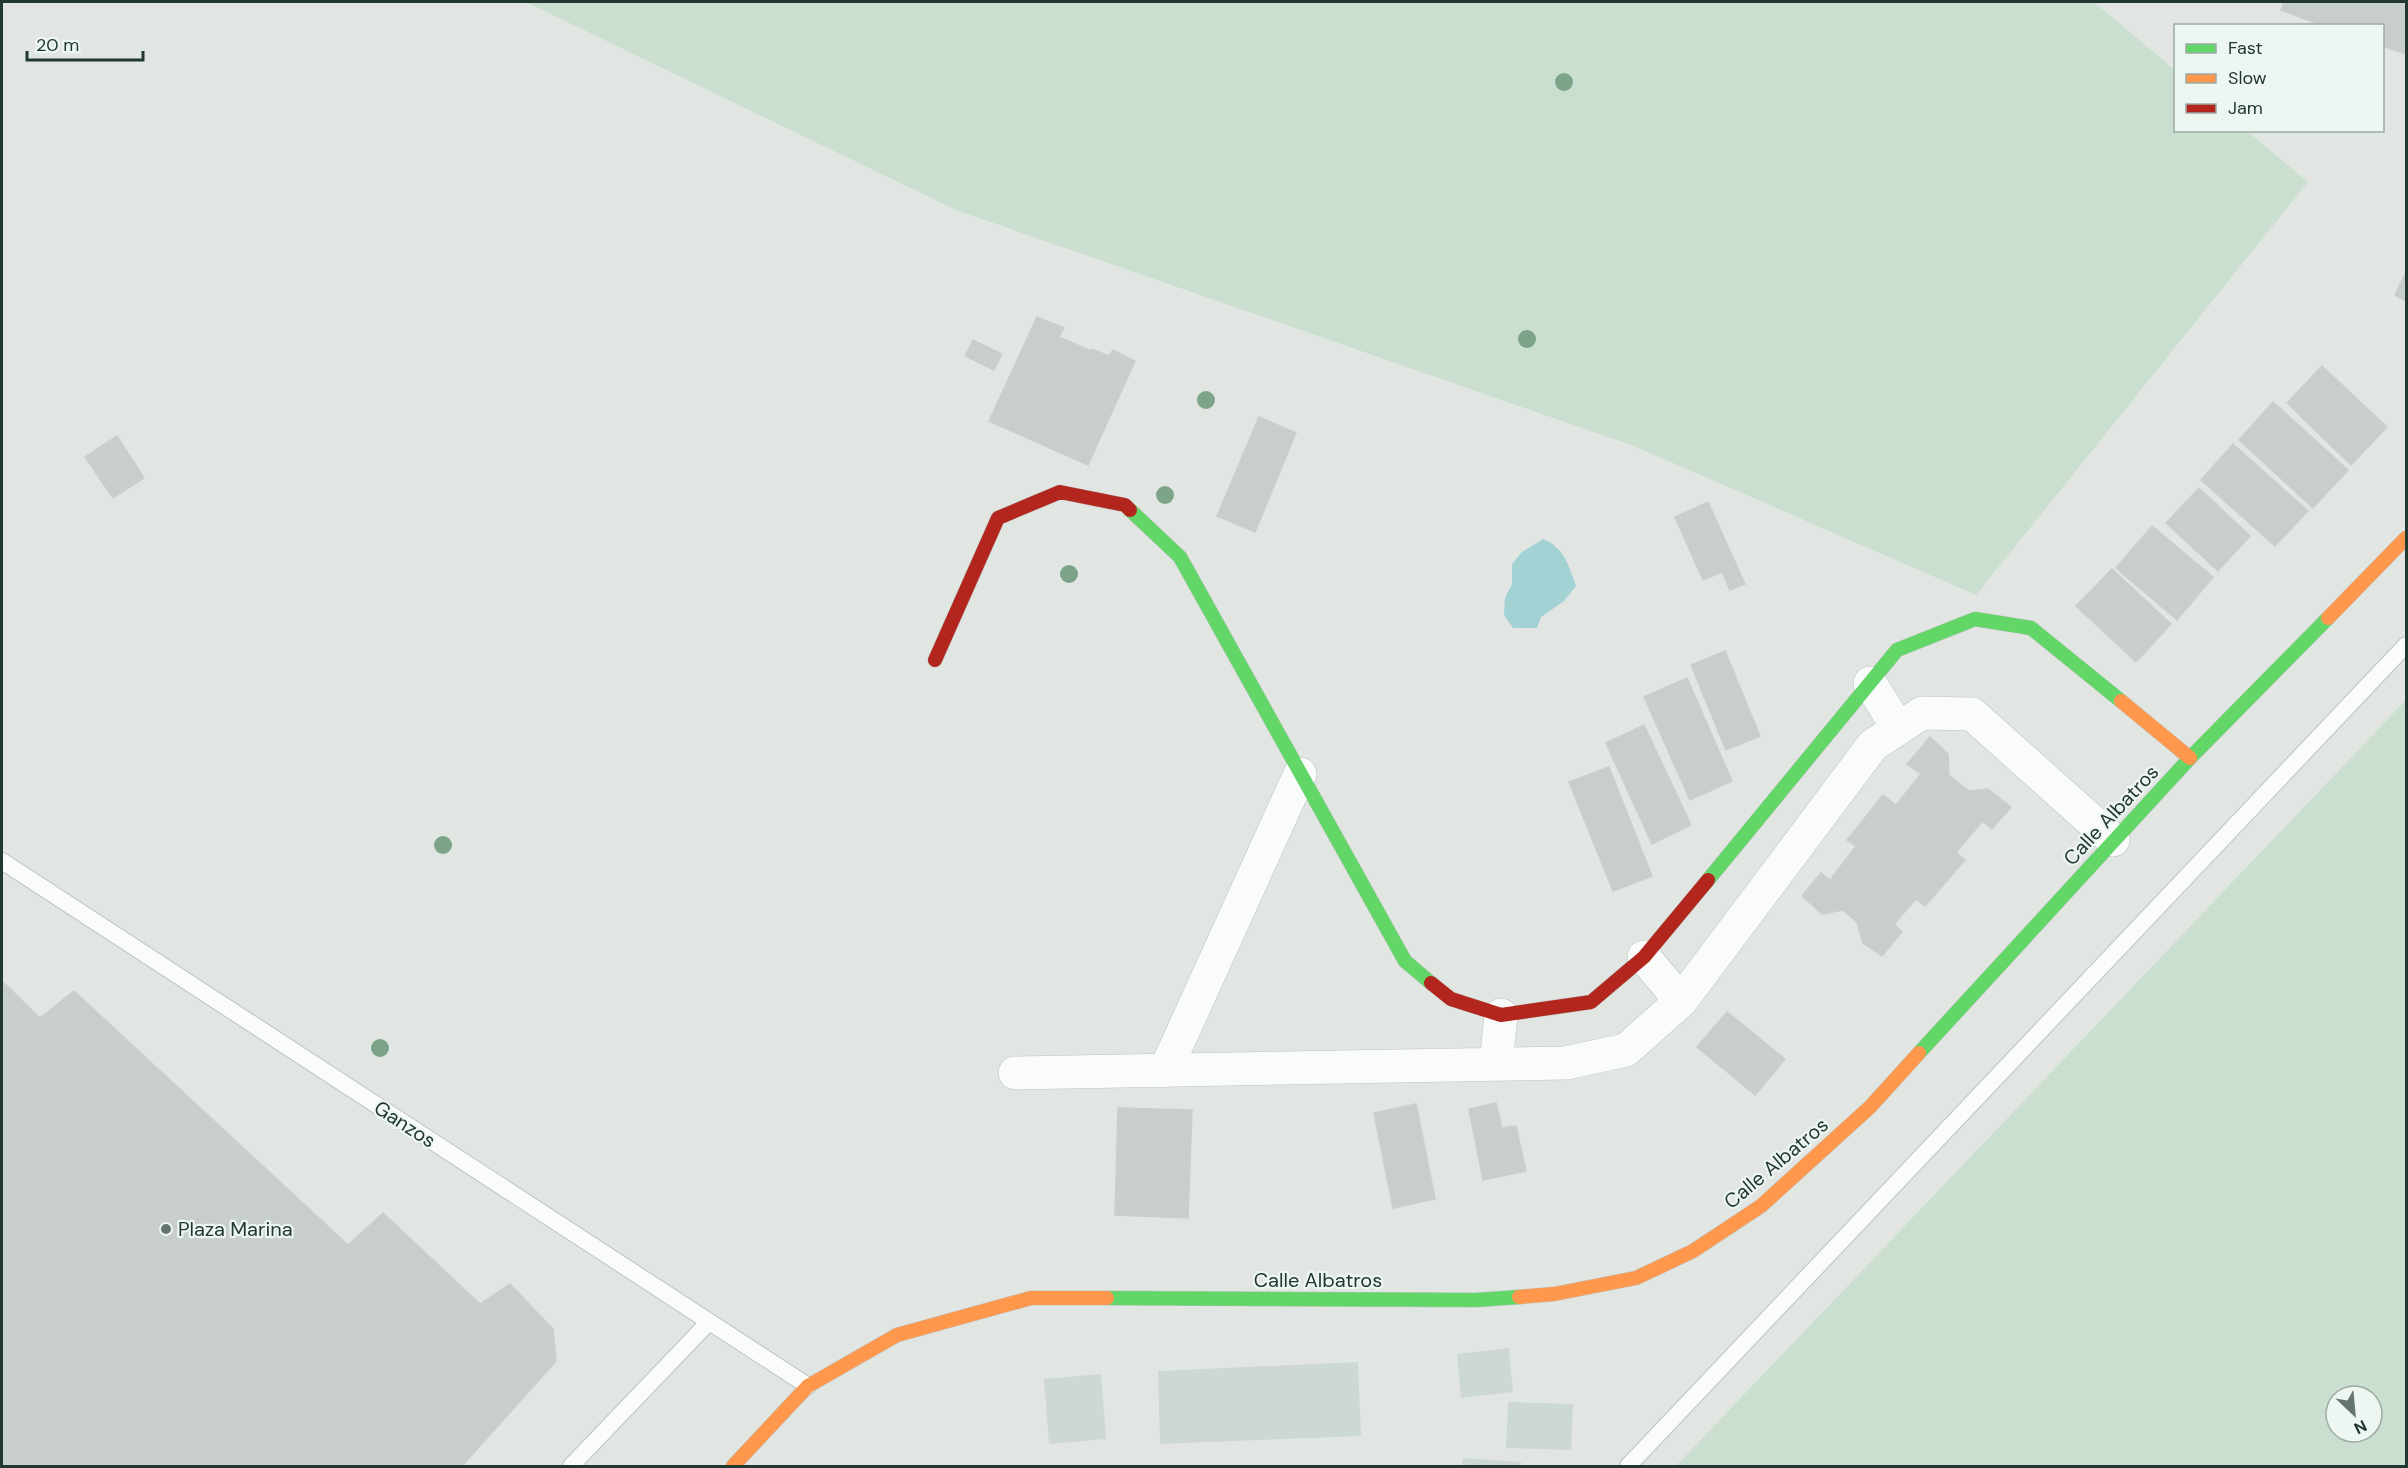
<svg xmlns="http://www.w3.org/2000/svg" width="2408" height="1468" font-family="'DM Sans',sans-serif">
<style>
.built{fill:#ced8d3}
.green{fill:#cadfcf;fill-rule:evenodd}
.water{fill:#a2d2d4}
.building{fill:#c8cecb;stroke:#cacfcc;stroke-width:1.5}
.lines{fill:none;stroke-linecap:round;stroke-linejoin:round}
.lane-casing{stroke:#bec3c0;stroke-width:18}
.street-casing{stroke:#bec3c0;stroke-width:34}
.fast-casing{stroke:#bdc4c1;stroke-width:15}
.slow-casing{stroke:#bdc4c1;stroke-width:15}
.jam-casing{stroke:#bdc4c1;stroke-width:15}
.lane{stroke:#fafbfb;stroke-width:16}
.street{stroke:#fafbfb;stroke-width:33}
.fast{stroke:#63d668;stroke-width:14}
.slow{stroke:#ff974d;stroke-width:14}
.jam{stroke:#b3261e;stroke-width:14}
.tree{fill:#7da489}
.poi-dot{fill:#64756f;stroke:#eef6f1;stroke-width:2}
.labels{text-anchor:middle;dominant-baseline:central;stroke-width:4.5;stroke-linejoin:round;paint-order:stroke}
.street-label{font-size:20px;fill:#203830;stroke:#eef6f1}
.poi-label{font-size:20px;fill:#203830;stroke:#eef6f1;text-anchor:start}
</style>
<rect width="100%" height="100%" fill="#e1e6e3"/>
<path class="built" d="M1509 1348 1513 1392 1461 1398 1457 1354Z
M1358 1362 1361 1436 1160 1444 1158 1371Z
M1101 1374 1106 1439 1049 1444 1044 1379Z
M1508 1402 1573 1404 1571 1450 1506 1448Z
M1463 1458 1521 1462V1466H1462Z"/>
<path class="green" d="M526 2H2094L2175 70 2176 130 2247 131 2308 182 1976 595 1634 446 956 210Z
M2406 700V1466H1676ZM2336 1396H2372V1432H2336Z"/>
<path class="water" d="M1543 539C1564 547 1569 566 1576 586L1564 601 1541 617 1537 628H1513L1504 615 1505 598 1512 584V564L1522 552Z"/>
<path class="building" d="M2284 2H2406V54L2382 46V26H2324L2281 10Z
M2406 272V301L2395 295Z
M1037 317 1064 328 1059 337 1091 351 1092 349 1109 356 1113 350 1135 361 1088 465 989 421Z
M973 340 1002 354 994 370 965 356Z
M2322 366 2387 427 2351 465 2287 403Z
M2273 402 2348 470 2313 508 2239 440Z
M1259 417 1296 433 1255 532 1217 516Z
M117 436 144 478 113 498 85 457Z
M2233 444 2308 511 2275 546 2201 480Z
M2199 488 2250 536 2218 571 2166 523Z
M1708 502 1745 584 1730 590 1722 572 1703 580 1675 517Z
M2152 526 2213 577 2177 620 2116 568Z
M2112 569 2171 624 2136 662 2076 606Z
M1725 651 1760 736 1726 750 1691 665Z
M1687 678 1732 781 1690 800 1644 697Z
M1644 725 1691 825 1652 844 1606 743Z
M1930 737 1948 754 1949 775 1969 791 1988 789 2011 807 1992 829 1983 821 1956 852 1965 860 1925 906 1916 899 1894 924 1902 932 1882 956 1863 943 1857 922 1843 910 1822 914 1802 896 1821 873 1830 880 1856 846 1847 840 1883 795 1896 805 1921 774 1907 764Z
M1609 767 1652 876 1613 891 1569 782Z
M2 981 40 1018 74 991 348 1245 383 1213 480 1304 510 1284 553 1329 556 1361 462 1466H2Z
M1727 1012 1785 1059 1755 1095 1697 1047Z
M1496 1103 1502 1128 1516 1126 1526 1171 1483 1180 1469 1109Z
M1416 1104 1435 1199 1393 1208 1374 1113Z
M1118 1108 1192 1110 1188 1218 1115 1215Z"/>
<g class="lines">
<defs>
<path id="lane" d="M2 861 808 1386
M571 1466 709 1322
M1628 1466 2406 645"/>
<path id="street" d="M1870 683 1898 728
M1644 957 1681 1001
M1496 1064 1501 1015
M1165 1071 1300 774
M1015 1073 1566 1063 1626 1050 1681 1001 1873 745 1922 713 1972 714 2113 840"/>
<path id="fast" d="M1130 510 1180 557 1405 961 1431 983
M1708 880 1897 650 1975 619 2031 628 2121 701
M1919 1053 2190 758 2328 618
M1107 1298 1476 1300 1519 1297"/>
<path id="slow" d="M2328 618 2406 538
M2121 701 2190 758
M1519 1297 1554 1294 1636 1278 1693 1251 1761 1206 1870 1107 1919 1053
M733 1466 808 1386 897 1335 1031 1298H1107"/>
<path id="jam" d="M935 660 998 518 1060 492 1125 505 1130 510
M1431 983 1451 999 1501 1015 1591 1002 1644 957 1708 880"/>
</defs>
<use href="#lane" class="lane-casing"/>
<use href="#street" class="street-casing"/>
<use href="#fast" class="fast-casing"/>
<use href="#slow" class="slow-casing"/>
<use href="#jam" class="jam-casing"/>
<use href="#lane" class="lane"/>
<use href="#street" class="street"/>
<use href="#fast" class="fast"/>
<use href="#slow" class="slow"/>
<use href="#jam" class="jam"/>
</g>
<g class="tree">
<circle cx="1564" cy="82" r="9"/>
<circle cx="1527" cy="339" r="9"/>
<circle cx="1206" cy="400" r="9"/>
<circle cx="1165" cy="495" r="9"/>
<circle cx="1069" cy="574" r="9"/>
<circle cx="443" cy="845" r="9"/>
<circle cx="380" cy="1048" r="9"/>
</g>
<circle class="poi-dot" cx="166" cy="1229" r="6"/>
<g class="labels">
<g class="street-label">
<text transform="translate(2111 815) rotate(-47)">Calle Albatros</text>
<text transform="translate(405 1124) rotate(33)">Ganzos</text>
<text transform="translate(1776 1163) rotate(-40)">Calle Albatros</text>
<text x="1318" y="1280">Calle Albatros</text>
</g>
<g class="poi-label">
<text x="178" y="1229">Plaza Marina</text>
</g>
</g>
<rect width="2408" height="1468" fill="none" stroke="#203830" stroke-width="6"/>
<rect x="2174" y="24" width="210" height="108" fill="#eef6f1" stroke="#9caaa4" stroke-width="1.5"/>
<rect x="2186" y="44" width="30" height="9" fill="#63d668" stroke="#9caaa4" stroke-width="1.5"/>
<text x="2228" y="54" font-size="18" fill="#203830">Fast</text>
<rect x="2186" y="74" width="30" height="9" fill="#ff974d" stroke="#9caaa4" stroke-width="1.5"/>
<text x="2228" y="84" font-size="18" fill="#203830">Slow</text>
<rect x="2186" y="104" width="30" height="9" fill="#b3261e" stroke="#9caaa4" stroke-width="1.5"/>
<text x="2228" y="114" font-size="18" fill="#203830">Jam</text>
<g transform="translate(2354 1414) rotate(154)"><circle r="28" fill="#eef6f1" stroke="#9caaa4" stroke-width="1.5"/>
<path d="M0-4.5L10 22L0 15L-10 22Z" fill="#64756f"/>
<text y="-9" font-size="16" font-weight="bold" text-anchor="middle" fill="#203830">N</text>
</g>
<path d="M27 51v9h116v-9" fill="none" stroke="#203830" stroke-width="3"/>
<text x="36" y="51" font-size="18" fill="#203830" stroke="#eef6f1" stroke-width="4.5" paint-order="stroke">20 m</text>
</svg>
